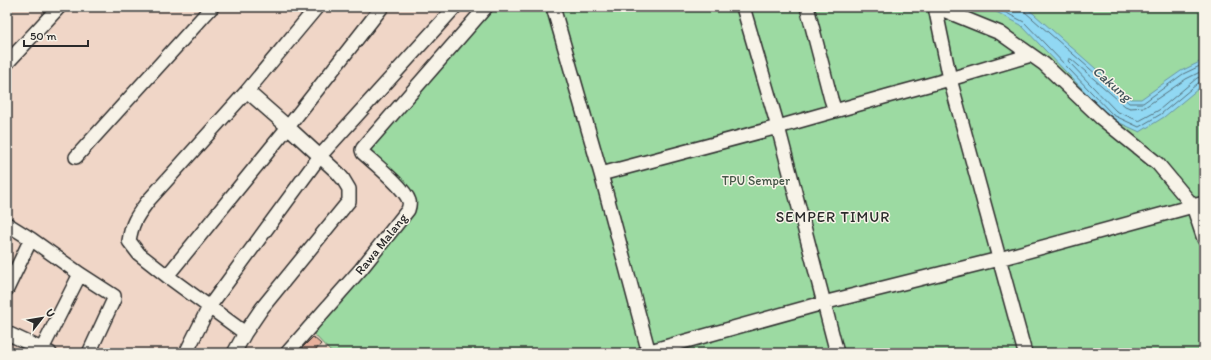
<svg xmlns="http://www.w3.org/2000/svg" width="1211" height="360" font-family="Itim,sans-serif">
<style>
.built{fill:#f0d6c7}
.green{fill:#9cdaa2;stroke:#648266}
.water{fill:#91d8f3;stroke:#6893a3}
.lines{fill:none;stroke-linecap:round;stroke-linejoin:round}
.shore{stroke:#54707b;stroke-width:1}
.building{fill:#e8b19d;stroke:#2b2b2b;filter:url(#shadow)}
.minor-casing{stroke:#2b2b2b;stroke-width:16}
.minor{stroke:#f7f3e8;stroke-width:13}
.labels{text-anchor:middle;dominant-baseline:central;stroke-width:3;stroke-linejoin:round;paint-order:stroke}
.park-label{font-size:13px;fill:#475749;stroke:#f7f3e8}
.street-label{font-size:13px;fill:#2b2b2b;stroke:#f7f3e8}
.water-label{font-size:14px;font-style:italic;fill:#44565d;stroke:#f7f3e8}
.quarter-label{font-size:15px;letter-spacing:1px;fill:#2b2b2b;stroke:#f7f3e8}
</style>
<defs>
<filter id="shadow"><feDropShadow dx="-3.5" dy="3.5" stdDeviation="2" flood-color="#0004"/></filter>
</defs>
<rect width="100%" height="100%" fill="#f4e6d9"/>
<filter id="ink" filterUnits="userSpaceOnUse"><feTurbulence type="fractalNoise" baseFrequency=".025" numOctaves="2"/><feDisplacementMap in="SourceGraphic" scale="8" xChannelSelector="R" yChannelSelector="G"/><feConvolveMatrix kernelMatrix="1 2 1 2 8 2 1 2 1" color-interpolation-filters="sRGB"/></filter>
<g filter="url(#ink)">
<path class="built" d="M7 7H486L409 203 309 329 332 353H7Z"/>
<path class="green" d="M486 7H1204V353H332L309 329 409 203 363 153Z"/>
<path class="water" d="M987 7H1026L1130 99H1141L1181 71 1204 60V84L1164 117 1140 132 1111 119 1021 25Z"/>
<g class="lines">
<path class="shore" d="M995 7 1024 22 1113 115 1139 127 1161 114 1197 84 1201 81H1204
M1024 7 1025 12 1129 103H1143L1183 74 1204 64
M1204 70 1186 79 1145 107 1130 108 1125 106 1071 59H1069L1068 61 1116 111 1139 121 1159 110 1197 78 1204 76"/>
</g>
<path class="building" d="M313 337 321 344 313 353H297Z"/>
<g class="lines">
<defs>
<path id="minor" d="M553 7 601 174 649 353
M743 7 778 127 837 353
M807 7 831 99 835 111
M935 7 950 79 1025 353
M936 7 1000 33 1044 64 1101 118 1158 164 1193 206 1204 239
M7 63 59 7
M76 157 212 7
M601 174 778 127 891 95 950 79 1031 55
M7 224 31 239 80 274 114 296V299L89 353
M167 276 288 127 382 7
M7 289 31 239
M7 333 50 353
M245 333 167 276 139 254 129 241C132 222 137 216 148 201L247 91 317 7
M40 353 80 274
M186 353 209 307 320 156 455 7
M234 353 245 333 262 308 349 201V189L343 179 337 172 288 127 247 91
M287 353 361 269 408 210C409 207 410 204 409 201 405 188 374 163 363 153L362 150 363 148 486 7
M643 353 823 303 999 259 1204 203"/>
</defs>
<use href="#minor" class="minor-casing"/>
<use href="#minor" class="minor"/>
</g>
</g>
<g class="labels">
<g class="park-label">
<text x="756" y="180">TPU Semper</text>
</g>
<g class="street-label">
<text transform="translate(381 244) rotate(-51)">Rawa Malang</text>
</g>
<g class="water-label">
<text transform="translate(1112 84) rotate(41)">Cakung</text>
</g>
<g class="quarter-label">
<text x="833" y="217">SEMPER TIMUR</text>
</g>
</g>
<rect width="1211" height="360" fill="none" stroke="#f7f3e8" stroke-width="24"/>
<rect x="12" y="12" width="1187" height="336" fill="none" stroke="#2b2b2b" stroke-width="1.5" filter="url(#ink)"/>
<g transform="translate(42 318) rotate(59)" stroke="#f7f3e8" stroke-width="3" paint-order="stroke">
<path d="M0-3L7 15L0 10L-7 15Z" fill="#2b2b2b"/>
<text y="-6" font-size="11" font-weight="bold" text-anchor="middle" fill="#2b2b2b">U</text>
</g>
<path d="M24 40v6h64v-6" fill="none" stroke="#2b2b2b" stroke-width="2"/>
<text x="30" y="40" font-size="12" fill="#2b2b2b" stroke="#f7f3e8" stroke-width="3" paint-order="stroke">50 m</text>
</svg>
